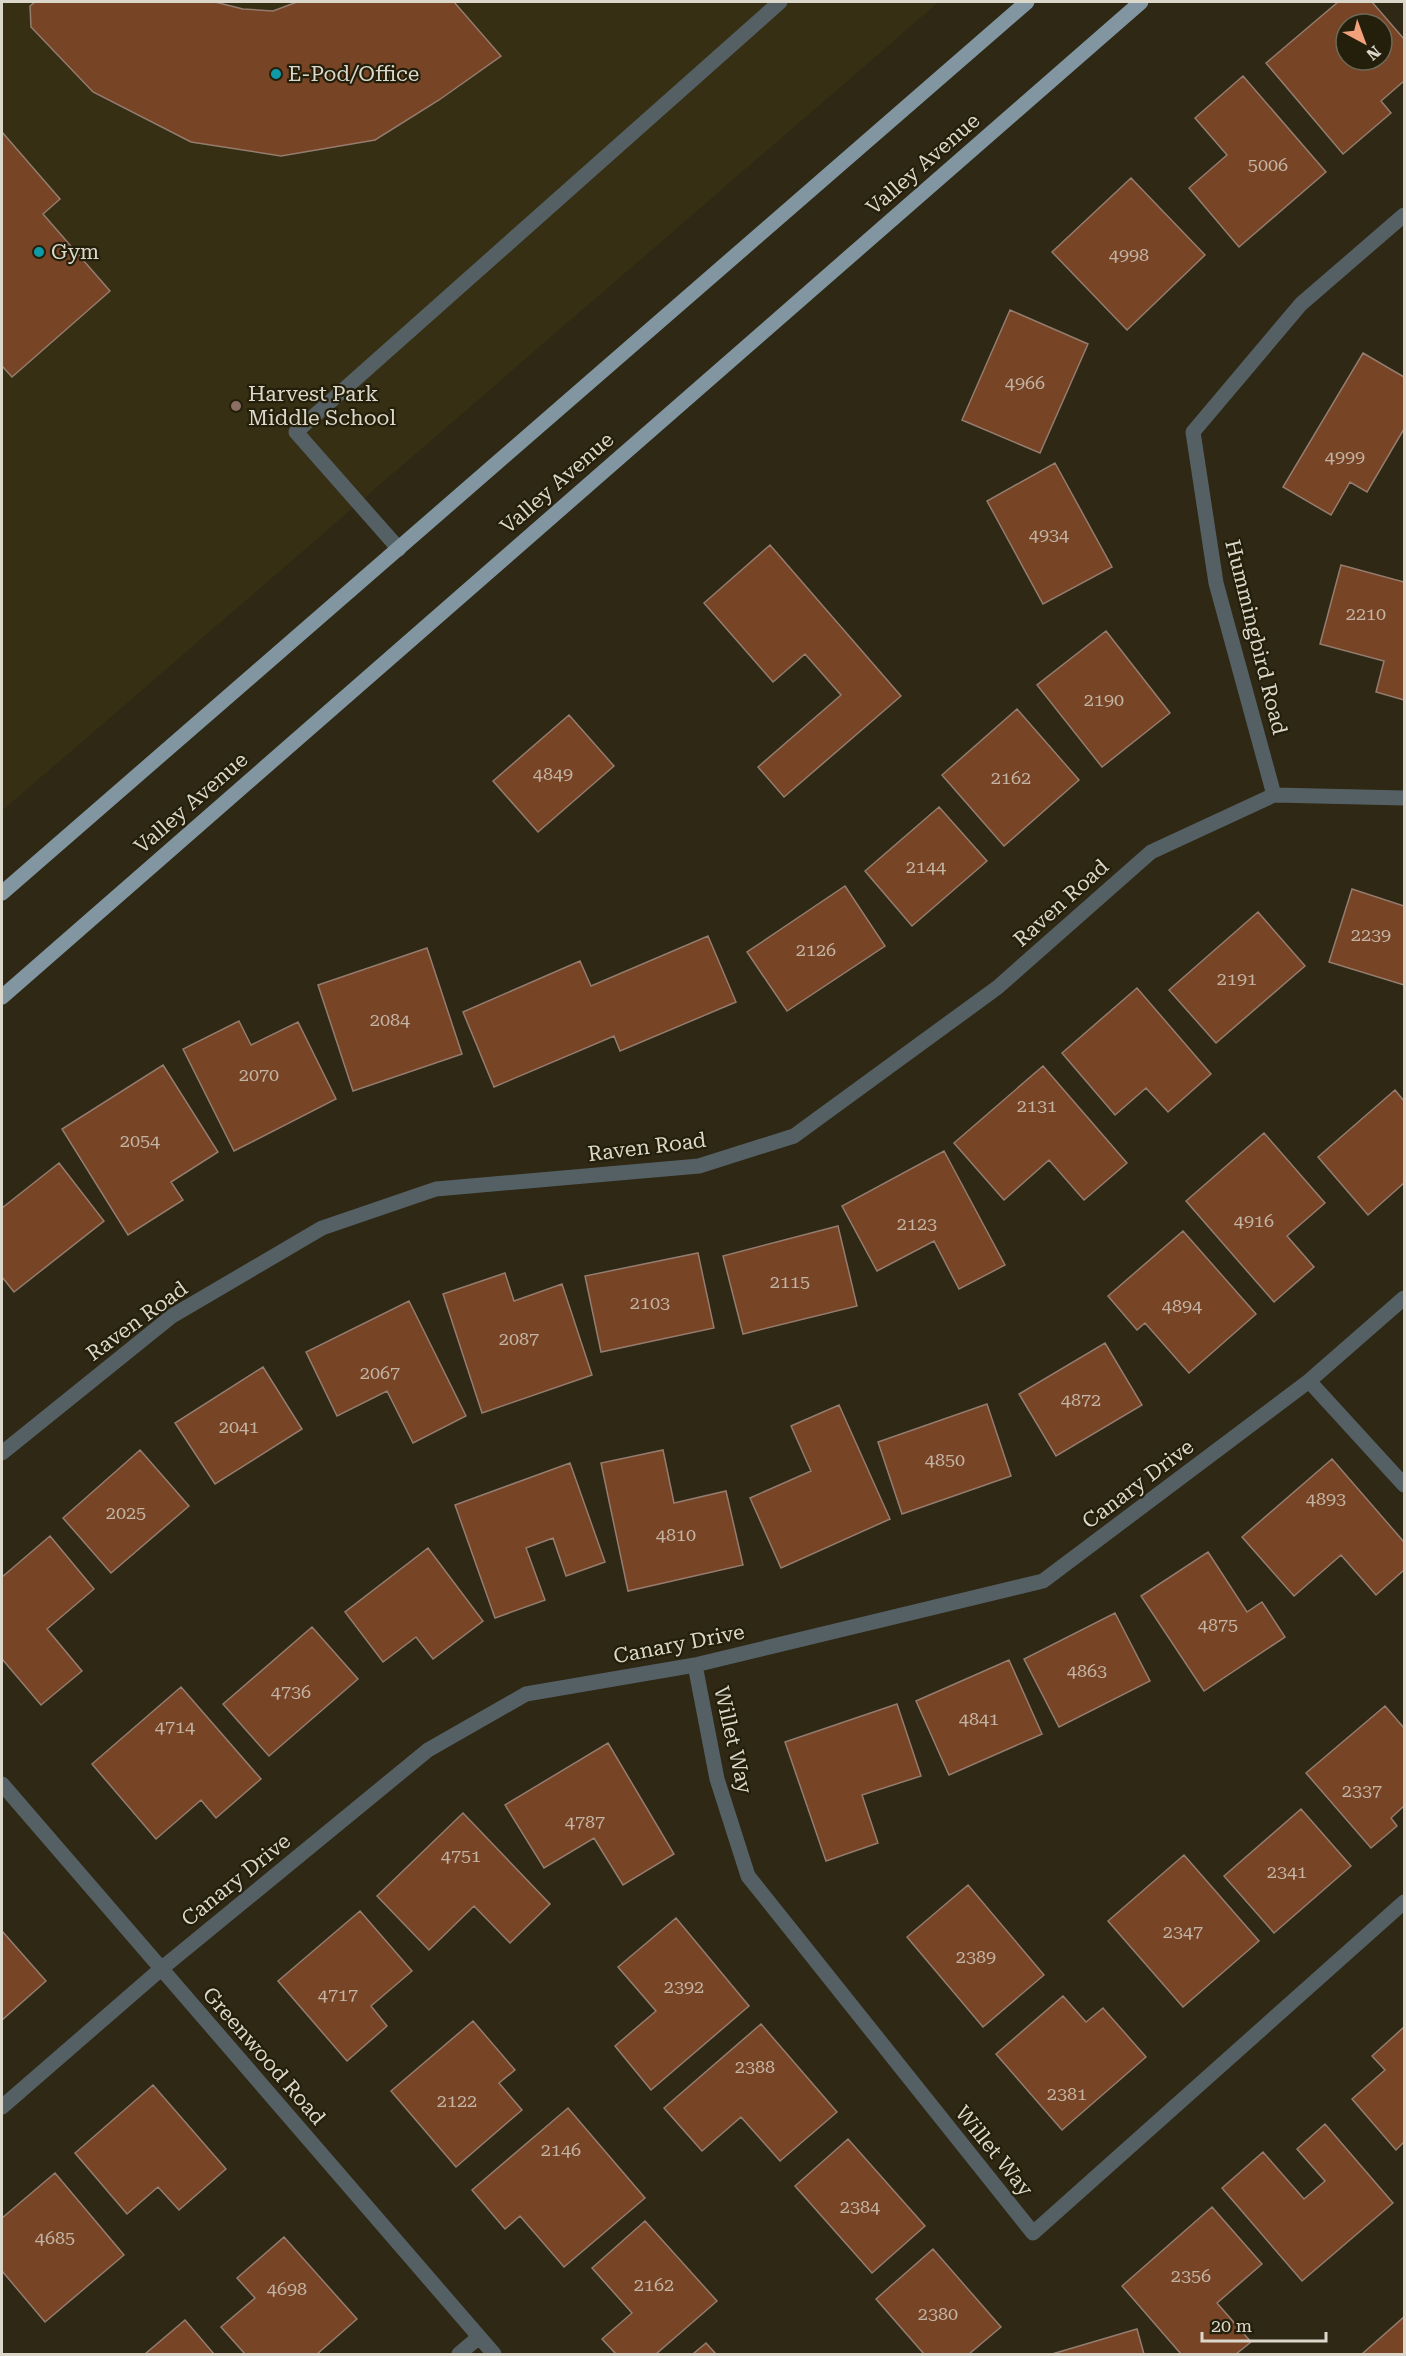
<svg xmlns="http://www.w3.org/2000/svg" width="1406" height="2356" font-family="'Roboto Serif',serif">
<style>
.built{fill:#362f13}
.building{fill:#784426;stroke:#947c6f;stroke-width:1.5;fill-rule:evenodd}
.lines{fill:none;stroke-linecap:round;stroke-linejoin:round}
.minor{stroke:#556065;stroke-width:15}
.major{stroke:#8196a1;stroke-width:15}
.culture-dot{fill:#0f9aa8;stroke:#241f0a;stroke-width:2}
.education-dot{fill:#8d6e63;stroke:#241f0a;stroke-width:2}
.labels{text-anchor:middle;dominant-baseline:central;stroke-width:4.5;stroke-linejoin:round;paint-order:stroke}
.number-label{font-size:18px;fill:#c2b3a2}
.poi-label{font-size:21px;fill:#dbd8cb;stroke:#241f0a;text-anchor:start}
.street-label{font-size:21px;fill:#dbd8cb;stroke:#241f0a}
</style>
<rect width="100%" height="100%" fill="#2e2814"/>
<path class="built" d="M2 2H939L2 811Z"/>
<path class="building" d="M35 2H215L243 9 273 11 297 2H454L501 56 439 100 375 140 281 156 191 142 93 92 31 27 30 6Z
M1338 2H1372L1404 39V81L1381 101 1391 113 1343 154 1266 63ZM1346 24H1382V60H1346Z
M1243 76 1326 172 1239 247 1189 188 1227 155 1195 118Z
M2 132 60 199 43 214 110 291 12 377 2 366Z
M1131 178 1205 255 1127 330 1052 252Z
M1010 310 1088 344 1040 453 962 420Z
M1363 353 1404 377V429L1367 492 1350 482 1331 515 1283 487Z
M1055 463 1112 567 1043 604 987 501Z
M770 545 901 696 784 797 758 767 841 695 805 654 773 682 704 603Z
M1341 565 1404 582V700L1376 692 1384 661 1320 644Z
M1106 631 1170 713 1102 767 1037 685Z
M1017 709 1079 780 1004 846 942 775Z
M569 715 614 766 538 832 493 781Z
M939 807 987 861 912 926 865 871Z
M845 886 885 946 787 1011 747 952Z
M1352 889 1404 906V985L1329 962Z
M1258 912 1305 966 1216 1043 1169 990Z
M708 936 736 1002 620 1051 614 1036 494 1087 463 1012 580 961 591 986Z
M427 948 462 1054 353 1091 318 985Z
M1137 988 1211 1074 1168 1112 1146 1088 1115 1115 1062 1053Z
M239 1021 251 1045 298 1022 336 1099 234 1151 183 1049Z
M163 1065 218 1152 171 1182 183 1200 128 1235 62 1129Z
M1043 1066 1127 1163 1084 1200 1049 1160 1004 1200 954 1143Z
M1395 1090 1404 1101V1183L1368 1215 1318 1157Z
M1264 1133 1325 1203 1287 1236 1314 1267 1274 1302 1186 1201Z
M944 1151 1005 1265 959 1289 934 1241 877 1271 842 1206Z
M59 1163 104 1221 14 1292 2 1277V1208Z
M838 1226 857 1306 743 1334 723 1256Z
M1183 1231 1256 1314 1189 1373 1145 1323 1137 1330 1108 1296Z
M698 1253 714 1328 601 1352 585 1276Z
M505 1273 514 1301 562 1284 592 1375 482 1413 443 1294Z
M409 1301 466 1416 413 1443 387 1391 337 1416 306 1352Z
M1105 1343 1142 1405 1056 1456 1019 1394Z
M263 1367 302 1429 215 1484 175 1423Z
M987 1404 1011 1476 902 1514 878 1442Z
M839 1405 890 1519 781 1568 750 1498 811 1471 791 1426Z
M140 1450 189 1506 111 1573 63 1518Z
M663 1450 674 1503 726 1491 743 1565 628 1591 601 1463Z
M1332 1459 1404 1542V1570L1376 1595 1341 1555 1294 1596 1242 1537Z
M570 1463 605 1562 566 1576 553 1538 526 1548 545 1600 495 1618 455 1505Z
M50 1536 94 1589 47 1629 82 1671 41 1705 2 1659V1577Z
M428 1548 483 1621 433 1659 416 1637 383 1662 345 1612Z
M1208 1552 1247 1612 1262 1602 1285 1637 1204 1691 1141 1596Z
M1115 1613 1150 1681 1059 1727 1024 1659Z
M312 1627 358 1679 269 1756 223 1704Z
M1009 1660 1042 1734 949 1775 916 1701Z
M181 1687 261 1779 216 1818 201 1800 156 1839 92 1764Z
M897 1704 921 1776 862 1795 878 1843 826 1861 785 1742Z
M1385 1706 1404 1728V1806L1391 1818 1397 1826 1371 1848 1306 1773Z
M608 1743 674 1854 623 1885 594 1838 544 1868 505 1805Z
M1301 1809 1351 1866 1274 1933 1224 1876Z
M463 1813 550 1904 510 1943 474 1906 429 1950 377 1896Z
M1184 1855 1259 1941 1183 2007 1108 1921Z
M968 1885 1044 1975 983 2027 907 1937Z
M360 1911 412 1971 371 2006 387 2026 347 2061 278 1981Z
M676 1918 749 2006 651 2090 615 2046 656 2011 618 1967Z
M2 1931 46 1981 2 2020Z
M1063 1996 1086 2022 1103 2008 1146 2057 1062 2130 996 2054Z
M473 2021 515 2070 499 2083 522 2110 456 2167 391 2091Z
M761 2024 837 2112 780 2161 741 2117 702 2151 664 2108Z
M1404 2027V2142L1396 2150 1352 2099 1385 2070 1372 2056Z
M153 2085 226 2169 179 2210 158 2187 127 2214 75 2153Z
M568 2108 645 2198 564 2267 520 2216 505 2229 472 2190Z
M1325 2124 1393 2203 1302 2281 1222 2188 1263 2152 1304 2199 1325 2181 1297 2149Z
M848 2139 925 2226 872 2273 795 2186Z
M55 2173 124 2255 45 2322 2 2271V2218Z
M1212 2207 1262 2264 1217 2303 1251 2342 1236 2354H1181L1122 2286Z
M645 2221 717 2301 656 2354H616L602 2339 632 2313 592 2268Z
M284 2237 357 2319 317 2354H245L221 2327 255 2298 237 2278Z
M933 2249 1001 2327 969 2354H924L876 2299Z
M1404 2317V2354H1362Z
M185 2320 214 2354H145Z
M1137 2329 1144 2354H1052Z
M706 2343 716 2354H693Z"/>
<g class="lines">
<path class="minor" d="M399 549 296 432 780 2
M1274 795 1216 583 1193 432 1301 304 1404 215
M1309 1381 1404 1485
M2 1453 172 1316 322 1228 436 1189 699 1166 794 1136 998 987 1151 852 1274 795 1404 798
M695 1665 717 1779 748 1876 1033 2233 1404 1902
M2 1784 494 2354
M2 2107 161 1969 428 1750 526 1694 695 1665 1043 1581 1309 1381 1404 1298
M459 2354 479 2337"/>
<path class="major" d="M2 893 1027 2
M2 997 1141 2"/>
</g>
<g class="culture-dot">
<circle cx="276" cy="74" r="6"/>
<circle cx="39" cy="252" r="6"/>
</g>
<circle class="education-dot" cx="236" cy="406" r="6"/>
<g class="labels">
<g class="number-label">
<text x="1268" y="164">5006</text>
<text x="1129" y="254">4998</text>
<text x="1025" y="382">4966</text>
<text x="1345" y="456">4999</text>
<text x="1049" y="534">4934</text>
<text x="1366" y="613">2210</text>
<text x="1104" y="699">2190</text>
<text x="553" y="773">4849</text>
<text x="1011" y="777">2162</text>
<text x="926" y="866">2144</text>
<text x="1371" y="934">2239</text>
<text x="816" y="949">2126</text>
<text x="1237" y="978">2191</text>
<text x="390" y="1019">2084</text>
<text x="259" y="1074">2070</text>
<text x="1037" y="1105">2131</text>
<text x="140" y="1140">2054</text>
<text x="1254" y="1220">4916</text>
<text x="917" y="1223">2123</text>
<text x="790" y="1281">2115</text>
<text x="650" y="1302">2103</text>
<text x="1182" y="1305">4894</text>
<text x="519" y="1338">2087</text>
<text x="380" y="1372">2067</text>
<text x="1081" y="1399">4872</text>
<text x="239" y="1426">2041</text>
<text x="945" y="1459">4850</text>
<text x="1326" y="1498">4893</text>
<text x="126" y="1512">2025</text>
<text x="676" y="1534">4810</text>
<text x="1218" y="1624">4875</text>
<text x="1087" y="1670">4863</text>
<text x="291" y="1691">4736</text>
<text x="979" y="1718">4841</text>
<text x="175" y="1726">4714</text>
<text x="1362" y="1790">2337</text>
<text x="585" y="1821">4787</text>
<text x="461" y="1855">4751</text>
<text x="1287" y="1871">2341</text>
<text x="1183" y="1931">2347</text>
<text x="976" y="1956">2389</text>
<text x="684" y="1986">2392</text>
<text x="338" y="1994">4717</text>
<text x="755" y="2066">2388</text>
<text x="1067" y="2093">2381</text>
<text x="457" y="2100">2122</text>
<text x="561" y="2149">2146</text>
<text x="860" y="2206">2384</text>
<text x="55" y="2237">4685</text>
<text x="1191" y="2275">2356</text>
<text x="654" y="2284">2162</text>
<text x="287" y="2288">4698</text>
<text x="938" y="2313">2380</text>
</g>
<g class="poi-label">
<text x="288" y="74">E-Pod/Office</text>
<text x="51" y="252">Gym</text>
<text x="248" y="394">Harvest Park<tspan x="248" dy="24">Middle School</tspan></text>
</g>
<g class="street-label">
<text transform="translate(923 164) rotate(-41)">Valley Avenue</text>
<text transform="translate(557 483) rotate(-41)">Valley Avenue</text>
<text transform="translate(1256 637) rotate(76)">Hummingbird Road</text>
<text transform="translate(191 803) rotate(-41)">Valley Avenue</text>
<text transform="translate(1061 903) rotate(-42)">Raven Road</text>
<text transform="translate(647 1147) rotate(-7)">Raven Road</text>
<text transform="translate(137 1321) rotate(-36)">Raven Road</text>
<text transform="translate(1138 1484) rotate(-37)">Canary Drive</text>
<text transform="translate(679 1644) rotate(-11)">Canary Drive</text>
<text transform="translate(733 1740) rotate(77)">Willet Way</text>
<text transform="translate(236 1880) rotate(-39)">Canary Drive</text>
<text transform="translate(264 2056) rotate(49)">Greenwood Road</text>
<text transform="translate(994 2151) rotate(51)">Willet Way</text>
</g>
</g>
<rect width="1406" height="2356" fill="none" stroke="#dbd8cb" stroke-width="6"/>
<g transform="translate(1364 42) rotate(139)"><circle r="28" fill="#241f0a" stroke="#6d6957" stroke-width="1.5"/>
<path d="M0-4.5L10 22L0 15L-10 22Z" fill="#f1a17c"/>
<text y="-9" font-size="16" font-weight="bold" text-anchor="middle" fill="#dbd8cb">N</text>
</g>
<path d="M1202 2332v9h124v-9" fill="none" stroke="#dbd8cb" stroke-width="3"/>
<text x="1211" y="2332" font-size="18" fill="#dbd8cb" stroke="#241f0a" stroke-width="4.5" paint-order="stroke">20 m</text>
</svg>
